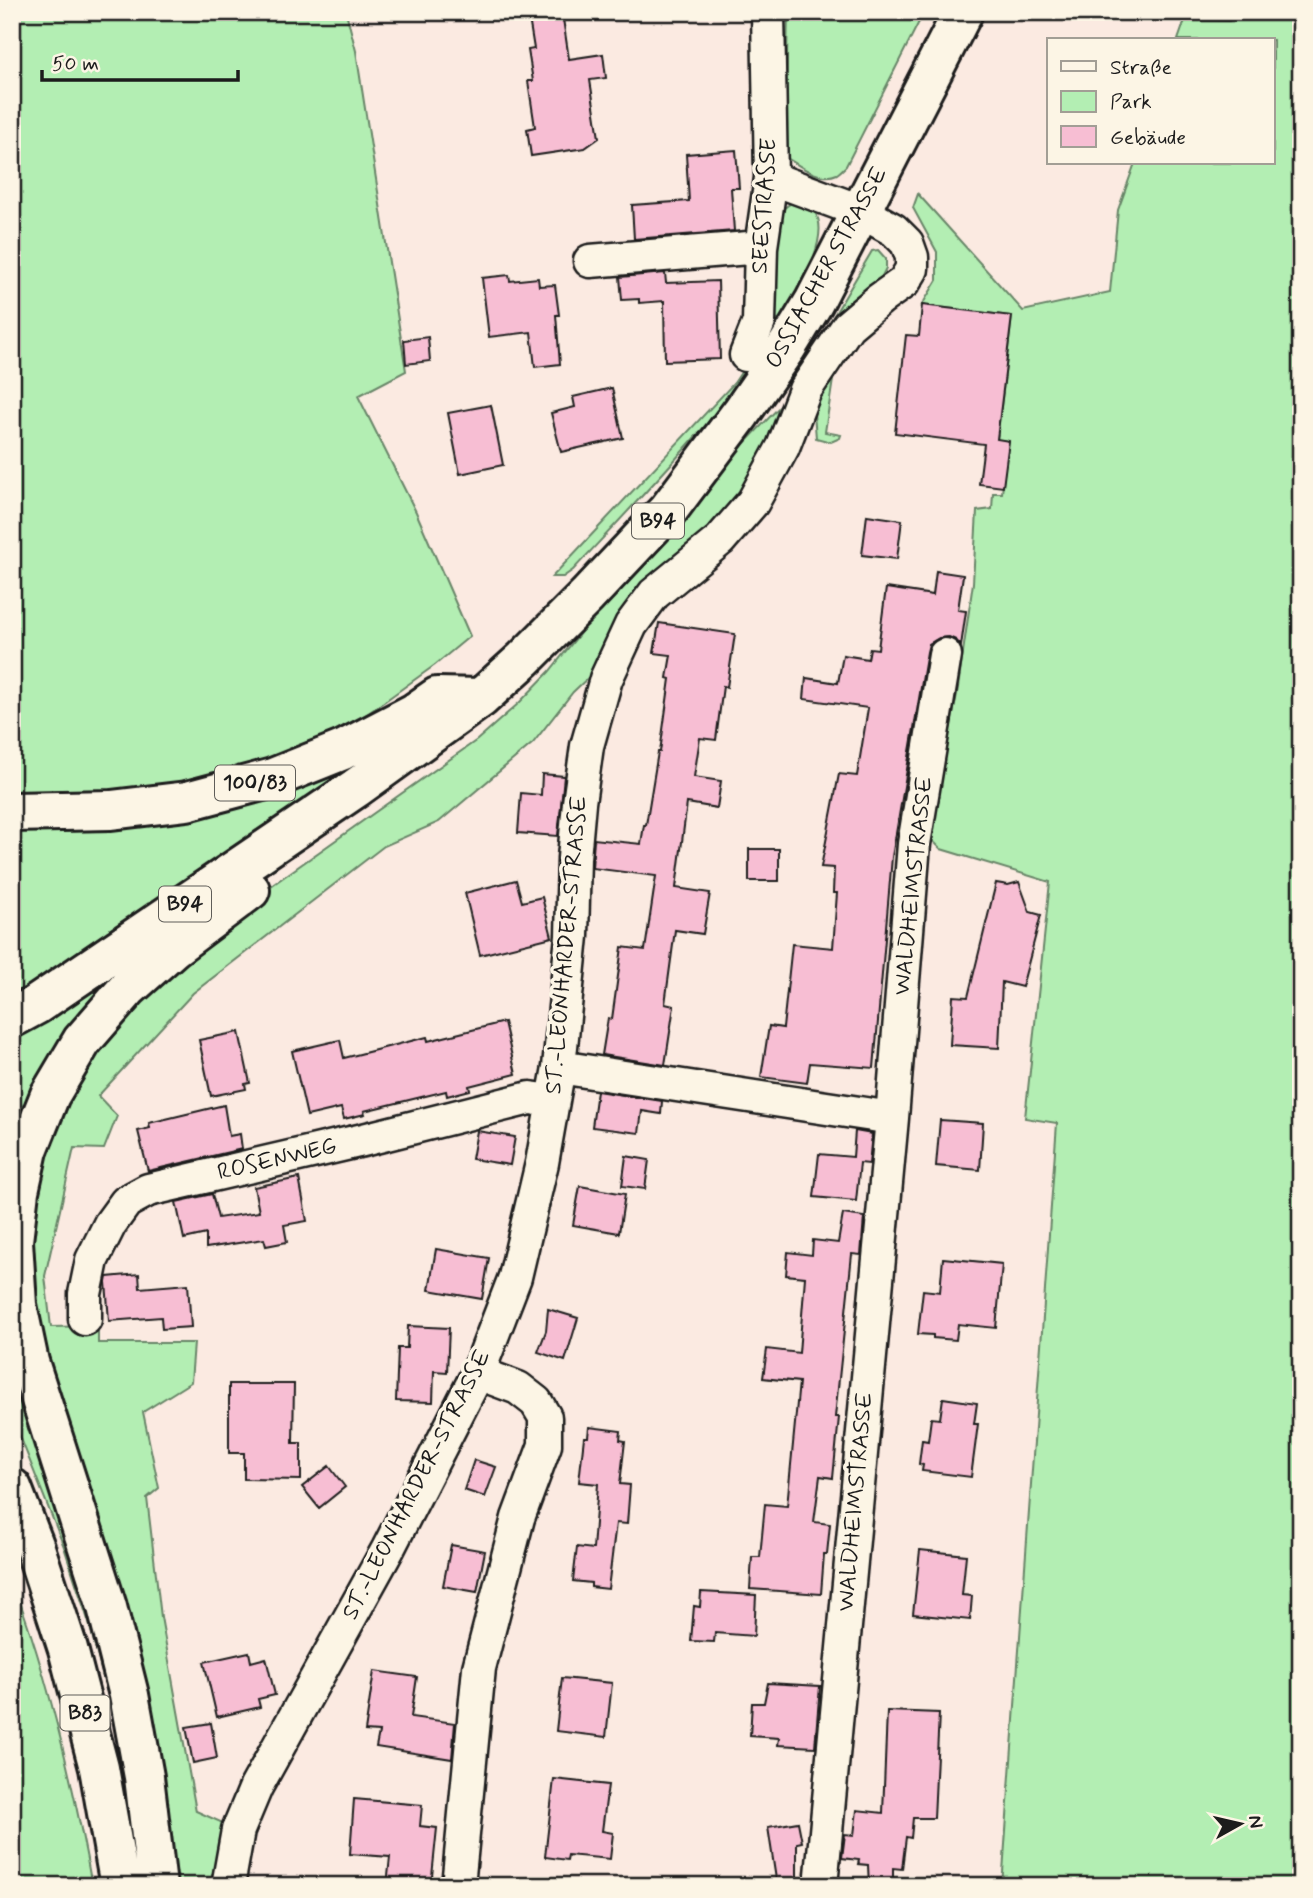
<svg xmlns="http://www.w3.org/2000/svg" width="1313" height="1898" font-family="Mynerve,sans-serif">
<style>
.green{fill:#b3eeb3;stroke:#688568;stroke-width:2}
.building{fill:#f7bed3;stroke:#1c1c1c;stroke-width:2}
.lines{fill:none;stroke-linecap:round;stroke-linejoin:round}
.minor-casing{stroke:#1c1c1c;stroke-width:37}
.major-casing{stroke:#1c1c1c;stroke-width:44}
.minor{stroke:#fcf5e5;stroke-width:32}
.major{stroke:#fcf5e5;stroke-width:38}
.labels{text-anchor:middle;dominant-baseline:central;stroke-width:7;stroke-linejoin:round;paint-order:stroke}
.shield{fill:#fcf5e5;stroke:#5f5d58;stroke-width:2}
.shield-label{font-size:21px;font-weight:bold;fill:#1c1c1c}
.street-label{font-size:23px;fill:#1c1c1c;stroke:#fcf5e5}
</style>
<rect width="100%" height="100%" fill="#fbeae1"/>
<filter id="ink" filterUnits="userSpaceOnUse"><feTurbulence type="fractalNoise" baseFrequency=".0143" numOctaves="2"/><feDisplacementMap in="SourceGraphic" scale="14" xChannelSelector="R" yChannelSelector="G"/><feConvolveMatrix kernelMatrix="1 2 1 2 8 2 1 2 1" color-interpolation-filters="sRGB"/></filter>
<g filter="url(#ink)">
<path class="green" d="M12 12H346L356 51 406 371 358 396 416 512 470 636 435 665 367 714 295 758 224 781 12 801Z
M788 12H924L846 166C843 169 840 172 837 174 820 182 800 166 787 158L785 146Z
M1244 12H1301V1886H1002L1057 1123 1025 1118 1050 882 941 849 929 837 957 694 973 583 977 511 992 509 993 493H1002L1008 441 997 440 1012 316 922 305 937 280V252L913 208 918 194 1023 311 1110 292 1118 210 1135 163H1273V40H1178L1185 20 1229 21Z
M791 203C861 204 782 319 767 343 757 358 748 373 738 388 725 405 710 420 696 436 656 482 614 526 573 570L563 577H552L734 383 771 327 775 215Z
M878 250 886 259V268L880 280 809 358 872 251Z
M834 373 825 432 841 435 840 438 831 442 816 438 814 413 822 395Z
M786 400 756 476 697 544 648 584 624 606 611 628 592 674 573 692 533 743 439 822 384 846 193 993 98 1096 117 1116 104 1149 74 1148 45 1276 51 1327 98 1326V1343H194L191 1382 143 1412 159 1488 147 1498 161 1617 196 1811 223 1823 214 1886H170L48 1378 27 1243 40 1157 100 1035 247 903 477 740 519 703 549 672 589 622 639 571 695 507 741 447Z
M351 761 355 768 12 999V823Z
M114 976 12 1163V1039L63 1008 108 977Z
M12 1341 116 1704 109 1700 89 1623 64 1547 12 1416Z
M12 1580C49 1678 73 1782 92 1886H12Z"/>
<path class="building" d="M528 12H562L569 59 603 54 606 78 590 80 599 138 585 148 531 156 527 129 535 127 528 81H533L528 50 534 49Z
M736 150 739 188H731L734 231 634 239 632 205 689 201 686 154Z
M665 273 666 283 718 281 720 359 665 361 664 301 639 303V299L622 300 620 277Z
M509 275 510 281 538 278 539 286 555 285 559 315H556L560 364 535 367 531 332 489 337 482 278Z
M922 305 1012 316 997 439 1009 441 1003 487 979 484 984 444 895 433 906 335 919 336Z
M428 337 430 361 406 364 404 340Z
M612 388 623 438 561 452 551 413 575 407 573 397Z
M491 405 503 465 460 474 448 413Z
M867 515 902 520 897 559 862 555Z
M936 571 963 575 958 610 966 611 961 646 956 640 949 637 939 638 929 644 927 652 892 857 874 1068 810 1063 807 1083 761 1077 769 1026 783 1028 792 944 833 948 837 893H833L834 868 821 867 839 774 857 776 868 708 804 699 806 678 838 683 843 655 868 659 870 648 878 649 886 588 933 595Z
M659 623 735 634 727 687 723 686 716 740 700 738 694 777 721 781 717 808 687 803 676 888 710 893 703 934 675 930 665 1004 674 1006 665 1065 602 1055 608 1018 612 1019 622 947 645 950 656 876 592 868 594 839 641 844 644 825H646L658 752H660L670 679 667 678 671 655 654 653Z
M542 774 564 776 558 836 518 833 521 793 541 795Z
M749 849H779V881H749Z
M516 880 522 902 542 897 552 937 480 955 465 893Z
M1019 882 1030 912 1041 915 1022 987 1002 982 999 1048 950 1045 953 996 968 997 996 883 1008 885Z
M504 1022 516 1074 469 1086 470 1090 447 1096 446 1091 364 1111 365 1114 344 1119 341 1108 307 1116 292 1051 340 1040 344 1058 427 1037 428 1041Z
M239 1032 250 1083 245 1084 246 1089 211 1096 199 1040Z
M597 1091 662 1101 661 1114 642 1111 639 1133 592 1127Z
M224 1105 229 1136 240 1134 242 1149 148 1171 138 1131 150 1128 149 1123Z
M940 1120 983 1123 980 1170 936 1166Z
M477 1131 515 1137 510 1165 472 1159Z
M855 1131 872 1134 869 1164 860 1163 856 1201 814 1197 819 1154 853 1157Z
M626 1156 649 1160 645 1189 622 1186Z
M299 1178 307 1221 284 1225 287 1242 266 1246 264 1239 206 1248V1234L184 1239 176 1202 212 1194 218 1218 259 1212 254 1187Z
M580 1186 625 1194 619 1233 573 1225Z
M843 1214 864 1217 861 1255 852 1254 835 1417H839L833 1478 820 1476 814 1522 830 1524 827 1554H824L821 1594 750 1589 752 1557H760L765 1504 787 1506 799 1382 763 1378 767 1349 799 1353 805 1277 786 1275 788 1252 812 1255 813 1240 838 1243Z
M436 1249 489 1258 482 1299 429 1290Z
M943 1258 1002 1264 996 1328 958 1324 956 1340 933 1338V1335L918 1334 923 1290 940 1292Z
M139 1274 140 1288 188 1284 191 1327 162 1329 161 1317 109 1321 106 1282 107 1277Z
M548 1309 578 1318 565 1361 538 1352 546 1331Z
M408 1326 449 1328 447 1372 434 1371 433 1402 396 1401 398 1348H407Z
M229 1384H294L293 1443H301V1480L244 1479V1453H229Z
M943 1398 977 1403 974 1424H978L971 1477 922 1471 923 1465 919 1464 922 1440 928 1441 931 1418 940 1419Z
M589 1427 621 1431 620 1440 625 1441 620 1484 630 1485 627 1524 616 1523 608 1589 591 1587V1583L573 1581 577 1547 593 1549 598 1484 579 1482 584 1437H588Z
M474 1460 496 1467 485 1497 464 1490Z
M329 1466 345 1487 319 1508 302 1487Z
M451 1545 485 1551 477 1592 443 1586Z
M920 1550 966 1555 962 1595 972 1596 970 1620 913 1614Z
M701 1592 756 1595 754 1636 715 1633 714 1642 691 1641 694 1606 700 1607Z
M249 1652 251 1662 266 1658 275 1695 258 1699 260 1707 217 1717 204 1662Z
M374 1671 417 1677 411 1717 455 1723 452 1759 376 1747 379 1732 365 1731Z
M562 1678 612 1683 606 1737 556 1731Z
M768 1683 820 1686 815 1747 778 1745 779 1738 750 1736 752 1703H764Z
M887 1711 939 1713 934 1818H913L911 1838 906 1837 902 1869 893 1868V1886H869L868 1865 858 1864 859 1860 842 1858 845 1834 854 1835 857 1810 883 1813Z
M211 1723 217 1758 193 1763 186 1727Z
M554 1779 608 1785 602 1831 613 1833 610 1859 568 1855 567 1860 545 1857Z
M354 1799 422 1805 420 1826 437 1828 431 1886H387L390 1857 350 1854Z
M798 1822 802 1842 797 1843V1886H777L768 1827Z"/>
<g class="lines">
<defs>
<path id="minor" d="M590 261 761 247
M746 355 759 322 761 247 771 178 768 12
M559 1067 892 1118
M85 1319V1294L92 1260 110 1224 126 1202 148 1190 363 1140 530 1098 553 1101
M228 1886 238 1830 256 1787 388 1549 478 1373 515 1277 542 1163 559 1067 572 936 574 858 579 803 587 746 606 679 631 625 654 594 720 540 753 502 783 447 805 390 848 326 880 299 904 282 912 269V257L907 243 894 230 860 211 771 178
M458 1886 479 1668 518 1518 545 1445V1417L536 1402 518 1388 478 1373
M821 1886 892 1118 914 844 945 655"/>
<path id="major" d="M12 812 111 810 187 801 273 778 343 750 414 713 437 697 481 698
M12 1018 36 1005 356 788 481 698 524 659 587 596 669 509 741 413 786 348 814 302 963 12
M12 1488 34 1545 68 1649 99 1768 120 1886
M157 1886 144 1777 129 1695 107 1607 29 1362 17 1305 13 1241 19 1191 28 1150 50 1095 82 1041 128 988 173 948 250 890"/>
</defs>
<use href="#minor" class="minor-casing"/>
<use href="#major" class="major-casing"/>
<use href="#minor" class="minor"/>
<use href="#major" class="major"/>
</g>
</g>
<g class="labels">
<g class="shield">
<rect x="632" y="503.5" width="52" height="35" rx="5"/>
<rect x="215" y="765.5" width="80" height="35" rx="5"/>
<rect x="159" y="886.5" width="52" height="35" rx="5"/>
<rect x="60.5" y="1695.5" width="49" height="35" rx="5"/>
</g>
<g class="shield-label">
<text x="658" y="521">B94</text>
<text x="255" y="783">100/83</text>
<text x="185" y="904">B94</text>
<text x="85" y="1713">B83</text>
</g>
<g class="street-label">
<text transform="translate(765 206) rotate(-86)">SEESTRASSE</text>
<text transform="translate(827 268) rotate(-61)">OSSIACHER STRASSE</text>
<text transform="translate(914 886) rotate(-84)">WALDHEIMSTRASSE</text>
<text transform="translate(567 945) rotate(-85)">ST.-LEONHARDER-STRASSE</text>
<text transform="translate(277 1160) rotate(-13)">ROSENWEG</text>
<text transform="translate(417 1485) rotate(-63)">ST.-LEONHARDER-STRASSE</text>
<text transform="translate(856 1502) rotate(-85)">WALDHEIMSTRASSE</text>
</g>
</g>
<rect width="1313" height="1898" fill="none" stroke="#fcf5e5" stroke-width="42"/>
<rect x="21" y="21" width="1271" height="1856" fill="none" stroke="#1c1c1c" stroke-width="2.5" filter="url(#ink)"/>
<rect x="1047" y="38" width="228" height="126" fill="#fcf5e5" stroke="#a29e95" stroke-width="2"/>
<rect x="1061" y="61" width="35" height="10" fill="#fcf5e5" stroke="#a29e95" stroke-width="2"/>
<text x="1110" y="74" font-size="21" fill="#1c1c1c">Straße</text>
<rect x="1061" y="91" width="35" height="21" fill="#b3eeb3" stroke="#a29e95" stroke-width="2"/>
<text x="1110" y="108" font-size="21" fill="#1c1c1c">Park</text>
<rect x="1061" y="126" width="35" height="21" fill="#f7bed3" stroke="#a29e95" stroke-width="2"/>
<text x="1110" y="144" font-size="21" fill="#1c1c1c">Gebäude</text>
<g transform="translate(1240 1824) rotate(82)" stroke="#fcf5e5" stroke-width="5" paint-order="stroke">
<path d="M0-5L12 26L0 18L-12 26Z" fill="#1c1c1c"/>
<text y="-10" font-size="19" font-weight="bold" text-anchor="middle" fill="#1c1c1c">N</text>
</g>
<path d="M42 70v10h196v-10" fill="none" stroke="#1c1c1c" stroke-width="3.5"/>
<text x="52" y="70" font-size="21" fill="#1c1c1c" stroke="#fcf5e5" stroke-width="5" paint-order="stroke">50 m</text>
</svg>
